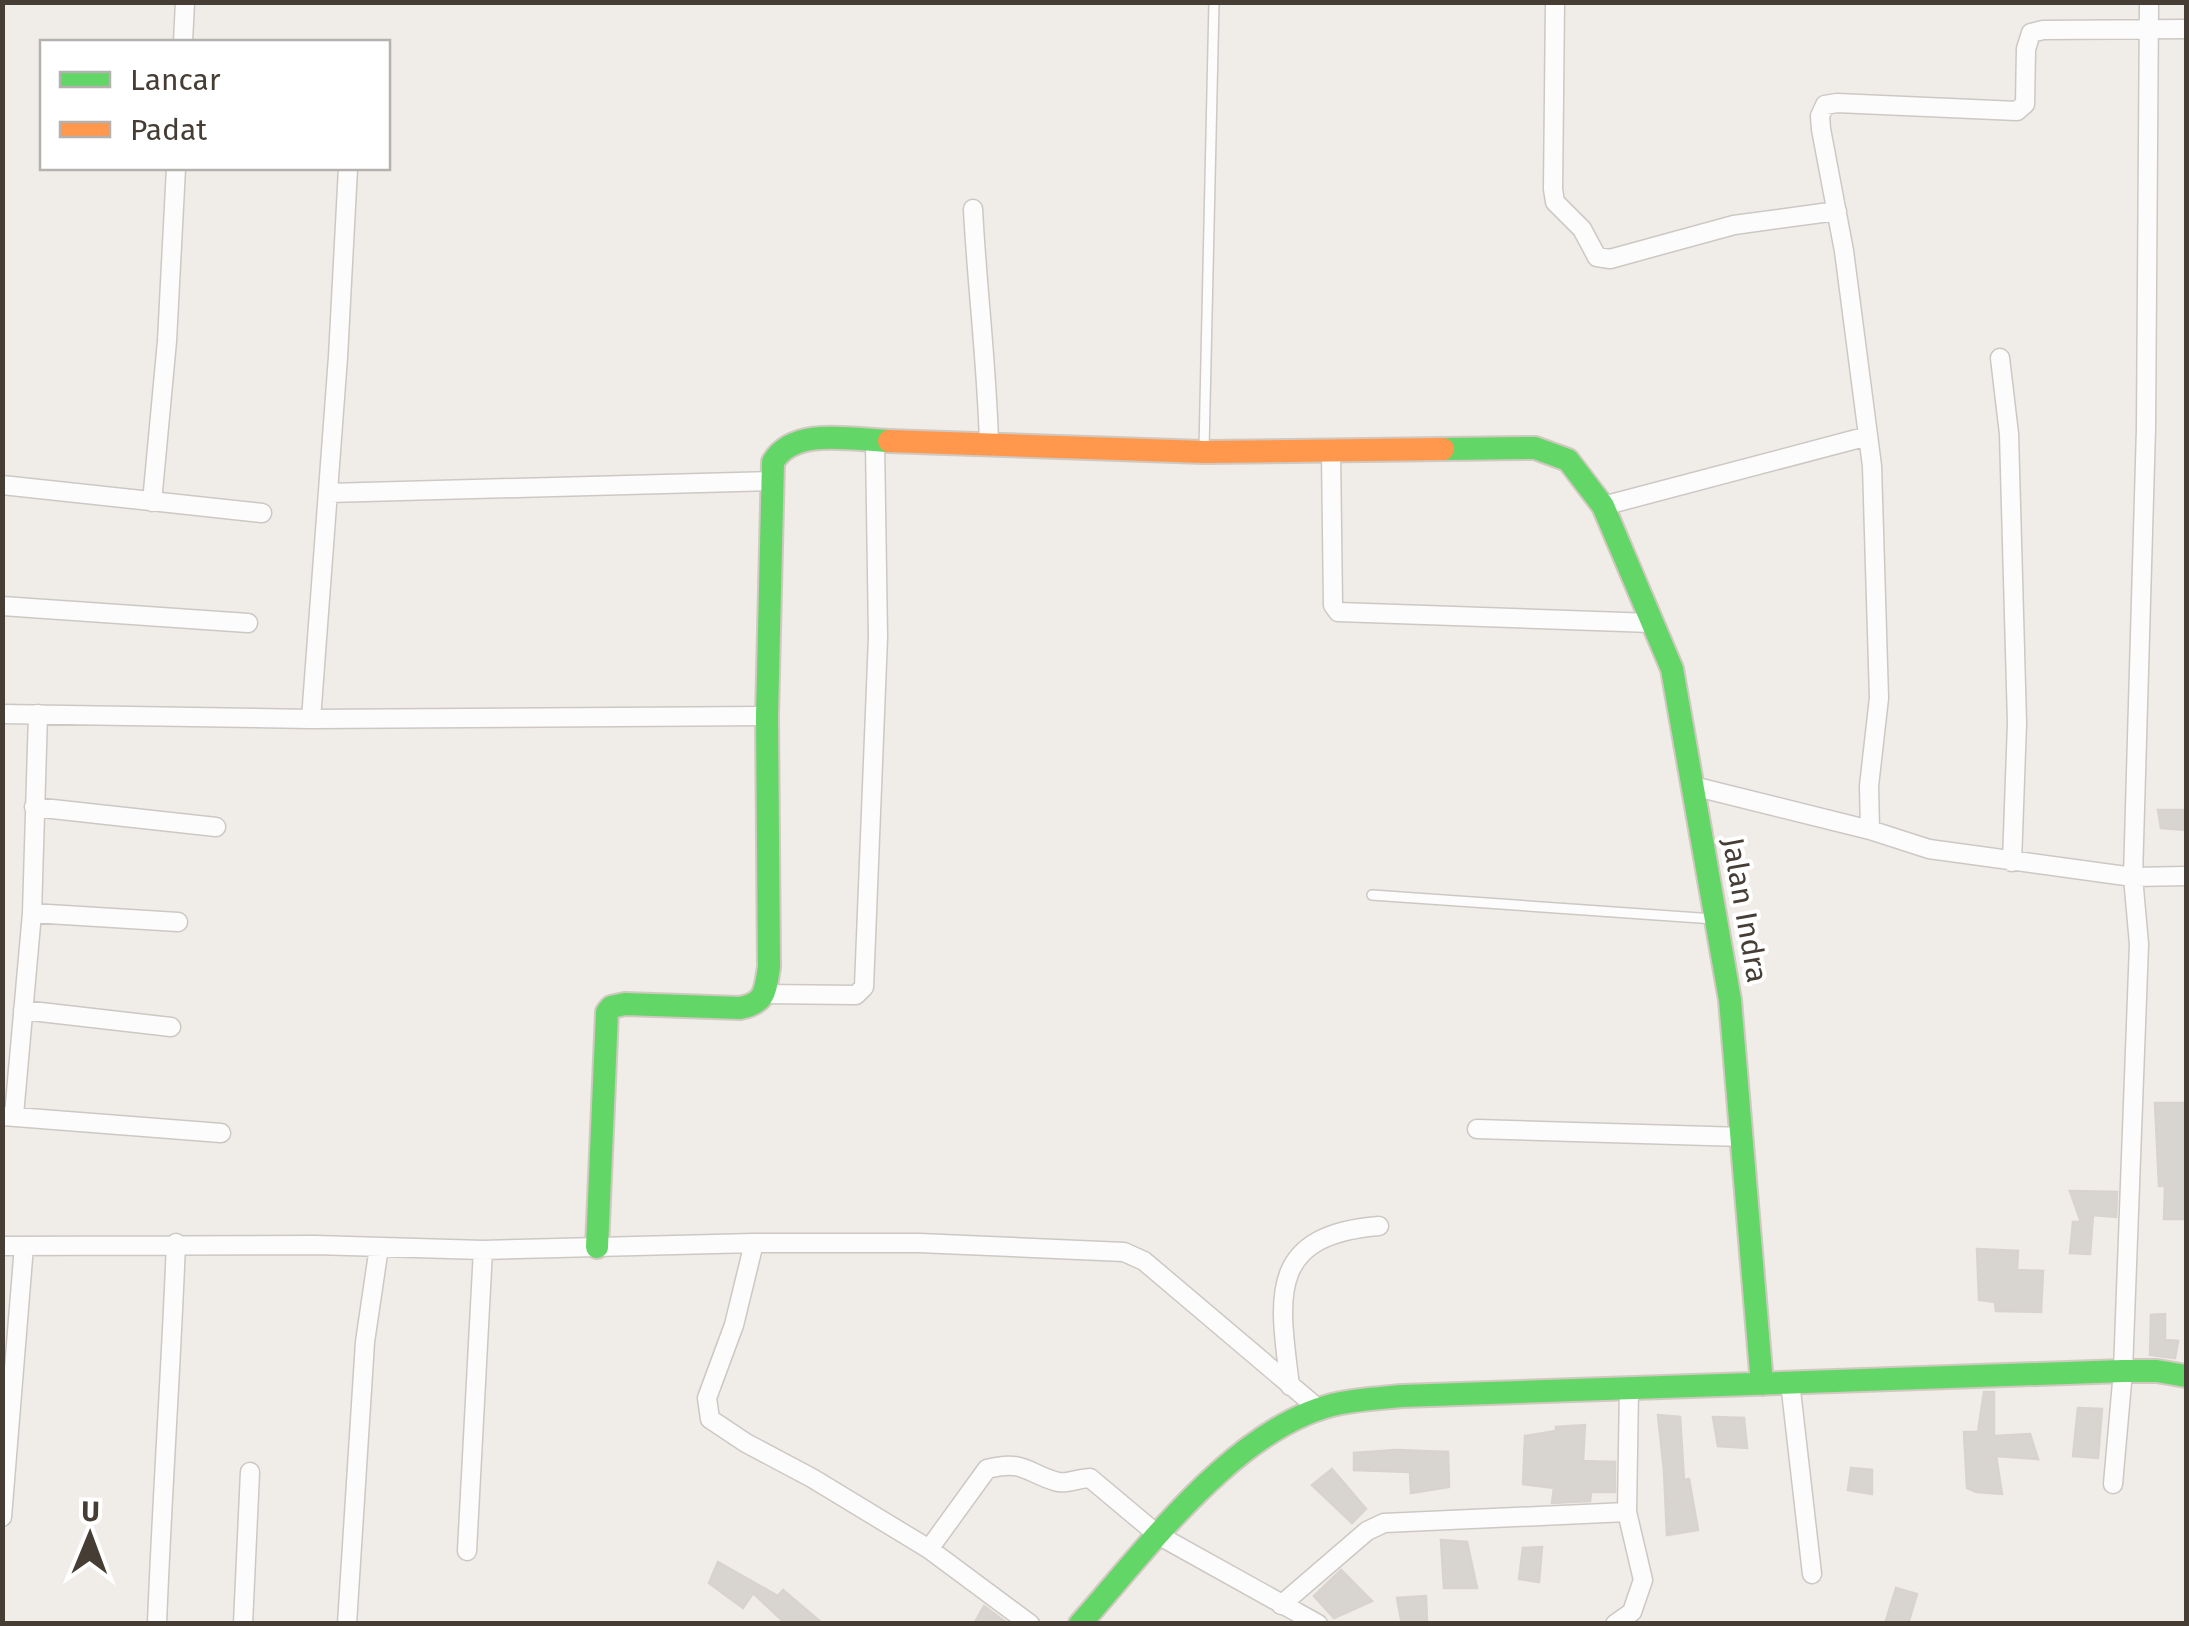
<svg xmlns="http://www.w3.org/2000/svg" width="2189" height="1626" font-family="'Fira Sans',sans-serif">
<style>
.building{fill:#d8d4cf;stroke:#d8d3ce;stroke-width:2.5}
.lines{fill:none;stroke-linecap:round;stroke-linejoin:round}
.lane-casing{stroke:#cdc8c4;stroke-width:12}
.street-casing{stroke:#cdc8c4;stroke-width:21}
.fast-casing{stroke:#d1c9c0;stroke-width:26}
.slow-casing{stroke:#d1c9c0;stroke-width:26}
.lane{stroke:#fdfcfc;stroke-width:9}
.street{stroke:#fdfcfc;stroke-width:18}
.fast{stroke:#63d668;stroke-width:22}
.slow{stroke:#ff974d;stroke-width:22}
.labels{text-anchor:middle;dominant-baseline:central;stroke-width:8;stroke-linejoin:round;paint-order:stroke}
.street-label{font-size:30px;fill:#463d35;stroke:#fff}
</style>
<rect width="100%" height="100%" fill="#f0ece8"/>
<path class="building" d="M2158 810H2186V830L2161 828Z
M2155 1103H2186V1219H2164L2165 1186H2159Z
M2070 1191 2117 1192 2116 1217 2093 1215 2090 1254 2070 1253 2073 1222H2081Z
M1977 1249 2018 1251 2017 1270 2043 1271 2041 1312 1996 1311 1995 1302 1979 1300Z
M2165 1314V1340L2178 1341 2175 1358 2150 1355 2151 1315Z
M1984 1392H1994V1436L2030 1434 2038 1459 1996 1456 2002 1494 1976 1492 1967 1488 1964 1432H1978Z
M2078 1408 2102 1409 2098 1458 2073 1456Z
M1658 1415 1680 1417 1684 1480 1689 1479 1698 1530 1667 1535 1664 1471Z
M1713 1417 1744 1418 1747 1448 1718 1446Z
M1585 1425 1583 1461 1615 1462V1492H1591L1590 1501 1552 1503 1554 1488 1523 1484 1525 1436 1556 1431V1427Z
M1396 1450 1448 1452 1449 1487 1411 1493 1410 1472 1354 1470V1453Z
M1851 1468 1872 1470V1494L1848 1490Z
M1332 1469 1366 1509 1352 1523 1312 1485Z
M1441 1540 1467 1542 1477 1588H1444Z
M1542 1547 1539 1582 1519 1579 1523 1548Z
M718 1562 778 1596 783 1590 823 1624H786L753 1593 743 1608 709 1583Z
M1341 1570 1372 1601 1334 1618 1314 1596Z
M1896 1588 1917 1594 1908 1624H1885Z
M1426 1596 1427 1624H1402L1397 1598Z
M984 1606 1008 1624H974Z"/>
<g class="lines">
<defs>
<path id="lane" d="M1204 449 1214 2
M1372 895 1714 919"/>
<path id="street" d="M1555 2 1553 189 1555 202 1582 229 1597 257 1610 259 1734 225 1837 211
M183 42 185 2
M973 209C977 287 987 365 989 444
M2000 358 2009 434 2017 723 2012 862
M1331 452 1333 605 1338 612 1652 623
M2 485 262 513
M328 493 774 481
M152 502 167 341 176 168
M1603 506 1868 436
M2 606 248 623
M2 714 311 719 767 716
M311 719 338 357 348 168
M1693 786 1870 830 1929 849 2133 877 2186 876
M34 807 216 827
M1870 830 1869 786 1879 698 1872 466 1844 251 1821 129 1820 116 1825 105 1837 103 2017 111 2025 104 2026 49 2031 33 2043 30 2186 29
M32 913 178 922
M764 994 856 995 864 987 878 637 875 443
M23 1010 171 1027
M14 1115 32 913 38 714
M3 1116 221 1133
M1477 1129 1743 1137
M754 1243 734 1325 707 1398 710 1419 746 1443 812 1478 929 1549 987 1469C1025 1459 1027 1474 1058 1482 1068 1484 1079 1478 1090 1478L1158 1535 1318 1624
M2 1246 315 1245 483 1250 754 1243H919L1124 1252 1144 1261 1320 1410
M1790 1382 1812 1574
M1290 1386C1279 1298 1266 1235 1379 1226
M2113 1484 2123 1371 2139 944 2133 877 2146 428 2149 2
M2 1517 24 1246
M929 1549 1030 1624
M467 1551 483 1250
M1281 1605 1367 1531 1384 1523 1627 1512
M157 1624C162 1496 171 1370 176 1243
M243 1624 250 1472
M347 1624 365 1342 379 1247
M1615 1624 1632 1612 1643 1580 1627 1512 1629 1388"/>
<path id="fast" d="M1443 449 1535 448 1568 460 1603 506 1672 669 1730 1000 1762 1384
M597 1247 607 1012 611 1007 625 1004 740 1008C766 1003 765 991 769 967L767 716 773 462C794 426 854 440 889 441
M1080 1624C1147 1549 1238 1423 1341 1403 1361 1399 1382 1398 1402 1396L2123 1371H2157L2186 1376"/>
<path id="slow" d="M889 441 1204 452 1443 449"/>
</defs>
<use href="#lane" class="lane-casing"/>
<use href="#street" class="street-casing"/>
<use href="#fast" class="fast-casing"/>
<use href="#slow" class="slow-casing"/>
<use href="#lane" class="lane"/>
<use href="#street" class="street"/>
<use href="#fast" class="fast"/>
<use href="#slow" class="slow"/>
</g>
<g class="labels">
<g class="street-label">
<text transform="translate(1745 910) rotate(80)">Jalan Indra</text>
</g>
</g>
<rect width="2189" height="1626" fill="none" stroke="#463d35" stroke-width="10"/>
<rect x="40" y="40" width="350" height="130" fill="#ffffff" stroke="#b5b1ae" stroke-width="2.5"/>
<rect x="60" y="72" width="50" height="15" fill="#63d668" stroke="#b5b1ae" stroke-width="2.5"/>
<text x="130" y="90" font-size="30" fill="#463d35">Lancar</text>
<rect x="60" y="122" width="50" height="15" fill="#ff974d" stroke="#b5b1ae" stroke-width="2.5"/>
<text x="130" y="140" font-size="30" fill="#463d35">Padat</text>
<g transform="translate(90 1536) rotate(1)" stroke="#ffffff" stroke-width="8" paint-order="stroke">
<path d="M0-8L18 38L0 25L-18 38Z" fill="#463d35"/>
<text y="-15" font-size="28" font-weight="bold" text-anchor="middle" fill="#463d35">U</text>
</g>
</svg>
